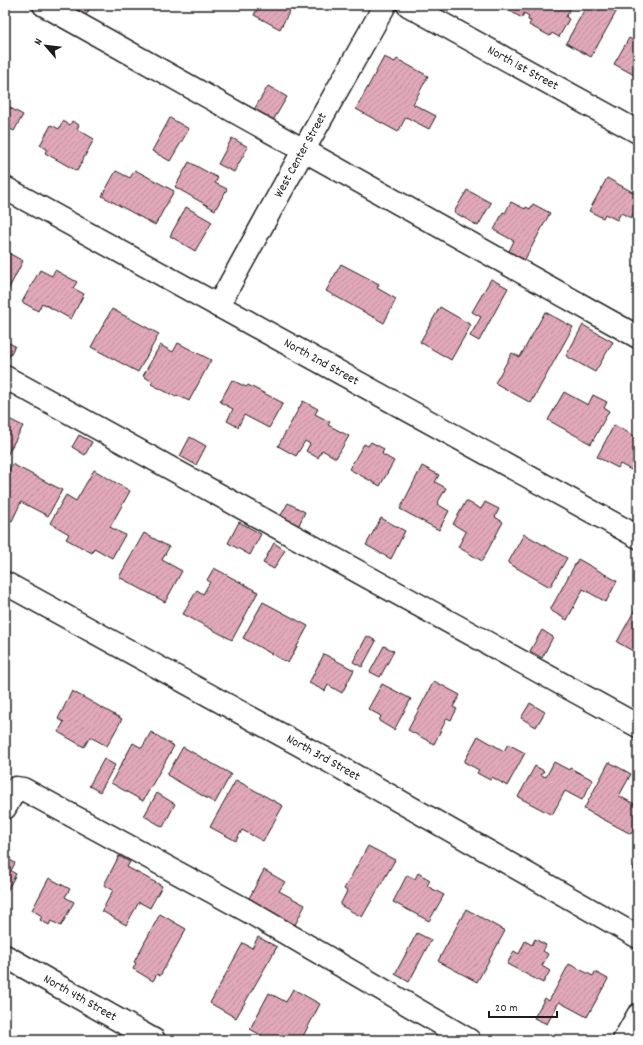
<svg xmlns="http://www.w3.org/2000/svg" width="643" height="1045" font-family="Dekko,sans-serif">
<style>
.building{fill:url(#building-hatch);stroke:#1c1c1c}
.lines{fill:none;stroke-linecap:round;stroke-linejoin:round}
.minor-casing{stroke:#1c1c1c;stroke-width:25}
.minor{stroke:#fff;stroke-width:22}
.labels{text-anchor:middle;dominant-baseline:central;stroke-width:3;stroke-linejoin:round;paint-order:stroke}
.street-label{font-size:13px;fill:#1c1c1c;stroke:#fff}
</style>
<defs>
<pattern id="building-hatch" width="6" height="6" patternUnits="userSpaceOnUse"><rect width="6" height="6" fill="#e1a8b9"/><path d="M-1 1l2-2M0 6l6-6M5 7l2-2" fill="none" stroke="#c0909e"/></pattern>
</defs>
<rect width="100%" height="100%" fill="#fff"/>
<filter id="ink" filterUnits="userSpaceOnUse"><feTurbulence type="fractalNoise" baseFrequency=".025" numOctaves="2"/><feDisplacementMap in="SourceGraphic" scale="8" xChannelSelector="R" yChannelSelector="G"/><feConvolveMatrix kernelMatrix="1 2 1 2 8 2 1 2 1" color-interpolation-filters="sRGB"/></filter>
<g filter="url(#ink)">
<path class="building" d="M69 5H92L86 15Z
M259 5H293L280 29 254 15Z
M511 5H572L566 17 569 19 559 37 552 33 550 36 529 25 531 21 528 20 529 16 524 13 522 18 508 10Z
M587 5H620L591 57 566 43Z
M629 38 638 43V77L614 64Z
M384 57 395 62 397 59 428 76 413 104 436 116 429 129 406 117 398 132 356 109Z
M268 86 287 97 271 124 252 113Z
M5 105 23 115 14 131 5 126Z
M170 118 189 129 170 161 152 151Z
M63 121 70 125 72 121 79 125 77 129 94 139 77 171 45 153 47 149 40 145 51 125 59 129Z
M232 138 248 147 234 172 218 164Z
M189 162 218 178 215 183 227 189 215 210 175 187Z
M135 170 174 191 155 225 102 196 116 171 130 178Z
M607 178 638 195V204L631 218 621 213 617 220 605 214 603 218 589 211Z
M467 190 491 203 478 226 454 212Z
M511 202 525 209 526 207 530 209 533 204 550 213 524 261 508 253 514 241 494 230 503 212 505 213Z
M186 207 212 222 195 251 170 236Z
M5 251 23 261 7 292 5 291Z
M341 264 379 284 377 288 396 299 384 323 326 291Z
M40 270 52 276 55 270 77 282 73 288 84 294 71 319 42 303 38 311 22 302Z
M491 279 508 288 479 341 470 336 481 317 472 312Z
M440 307 471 325 451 360 420 342Z
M112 309 159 334 138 372 91 347Z
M545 312 573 327 531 403 495 383 512 353 520 357Z
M583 325 613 342 595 372 566 356Z
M5 341 15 346 6 362H5Z
M178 343 211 360 189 401 177 395 176 397 151 384 153 382 143 376 160 345 173 352Z
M232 380 246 387 248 385 283 403 269 428 244 415 238 427 227 421 233 409 220 402Z
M564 392 588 405 593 395 607 402 604 408 609 411 591 444 548 420Z
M303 401 318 409 315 414 330 422 328 425 349 436 336 458 322 450 318 458 306 451 310 444 305 441 296 456 278 446Z
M5 417 23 426 5 459Z
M614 425 638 438V466L635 472 620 464 618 468 597 457Z
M79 435 92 442 85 455 72 447Z
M190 437 206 446 196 465 180 456Z
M371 442 384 449 382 454 394 461 380 486 349 469 364 444 368 446Z
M12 464 62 490 48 516 21 502 12 521 5 517V477Z
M422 466 439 475 435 482 446 488 437 504 449 511 439 530 400 509Z
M94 470 130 491 110 527 125 535 112 558 94 548 92 553 66 539 69 534 50 523 66 495 76 501Z
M466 501 481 509 485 502 499 509 495 517 503 522 482 561 458 547 466 532 453 524Z
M288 503 305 512 298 527 280 517Z
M381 518 405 531 391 559 366 545Z
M239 522 261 534 250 555 228 543Z
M144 533 169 547 162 560 182 571 165 602 119 577Z
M524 534 567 558 550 587 508 563Z
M274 543 285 550 274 569 263 563Z
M578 559 617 581 606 602 583 589 567 620 550 610Z
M214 568 258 592 232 640 183 614 197 590 203 594 210 582 207 580Z
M263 602 308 626 288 663 243 638Z
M638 604V654L617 642Z
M542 630 553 637 542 658 530 651Z
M367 636 376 641 362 667 353 662Z
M384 646 394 651 380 677 370 672Z
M324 654 354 670 342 693 328 685 325 691 309 683Z
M434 681 460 695 453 707 457 709 451 720 447 718 434 744 408 730Z
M382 684 411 699 394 730 379 721 381 716 368 709Z
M72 691 122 719 107 746 90 737 84 747 58 732 64 722 58 719Z
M530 703 545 712 536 727 521 718Z
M151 732 174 746 143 801 111 783 133 743 142 748Z
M478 736 504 751 508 744 525 753 507 786 492 777 490 780 477 773 479 770 464 762Z
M183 747 231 774 215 803 167 775Z
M104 759 115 765 100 792 89 786Z
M554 762 569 770 570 768 593 780 582 800 565 791 552 815 518 797 535 766 544 771 541 775 546 777Z
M609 762 631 774 619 796 638 806V820L631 834 584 809Z
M236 780 283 806 263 841 242 830 236 841 210 827Z
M157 793 175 804 163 827 144 816Z
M368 846 395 860 362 917 340 905 347 891 344 889Z
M119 856 130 862 127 867 162 886 150 908 139 902 126 925 102 911 113 890 104 885Z
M5 857 15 863 11 871 16 874 6 893Z
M638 860V871L633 869Z
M264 870 285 882 279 891 305 905 294 927 247 902Z
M418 873 430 880 427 886 444 895 429 921 393 902 407 875 415 879Z
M49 878 70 889 65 897 74 902 61 926 51 921 49 925 40 920 42 916 32 910Z
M466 909 505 931 477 982 438 961Z
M160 914 186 929 160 976 157 974 153 981 133 969 136 963 134 962Z
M417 933 431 940 409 982 395 974Z
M258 937 277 947 236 1018 210 1003 243 943 252 948Z
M535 939 546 945 543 951 548 954 542 966 550 971 543 983 507 964 514 951 519 954 525 941 532 945Z
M569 964 593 976 595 972 608 979 587 1017 559 1002 547 1024 534 1018 545 998 549 1001Z
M293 989 320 1004 301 1040H270L250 1029 269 993 286 1002Z"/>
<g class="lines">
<defs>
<g id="minor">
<path d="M44 5 638 337"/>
<path id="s1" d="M408 5 638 132"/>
<path id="s2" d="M5 188 638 537"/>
<path id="s3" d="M218 306 303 151 385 5"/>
<path d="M5 377 638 726"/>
<path id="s4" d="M5 583 329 761 638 937"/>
<path d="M5 808 16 788 23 789 246 910 469 1040"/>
<path id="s5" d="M5 956 154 1040"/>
<path d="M624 1040 638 1015"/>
</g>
</defs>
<use href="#minor" class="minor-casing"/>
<use href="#minor" class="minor"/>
</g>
</g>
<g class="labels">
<g class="street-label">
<text stroke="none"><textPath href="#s1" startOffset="131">North 1st Street</textPath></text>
<text stroke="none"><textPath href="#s3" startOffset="172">West Center Street</textPath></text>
<text stroke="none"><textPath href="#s2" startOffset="361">North 2nd Street</textPath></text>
<text stroke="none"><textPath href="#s4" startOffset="363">North 3rd Street</textPath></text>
<text stroke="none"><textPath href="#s5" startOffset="86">North 4th Street</textPath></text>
</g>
</g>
<rect width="643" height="1045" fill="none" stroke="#fff" stroke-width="20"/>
<rect x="10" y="10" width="623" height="1025" fill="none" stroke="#1c1c1c" stroke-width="1.5" filter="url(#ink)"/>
<g transform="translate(46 46) rotate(298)" stroke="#ffffff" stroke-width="3" paint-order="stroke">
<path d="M0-3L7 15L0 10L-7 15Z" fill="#1c1c1c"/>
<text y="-6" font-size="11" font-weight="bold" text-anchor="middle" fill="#1c1c1c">N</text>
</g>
<path d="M489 1011v6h68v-6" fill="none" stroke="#1c1c1c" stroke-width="2"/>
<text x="495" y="1011" font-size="12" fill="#1c1c1c" stroke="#ffffff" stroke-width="3" paint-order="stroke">20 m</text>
</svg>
